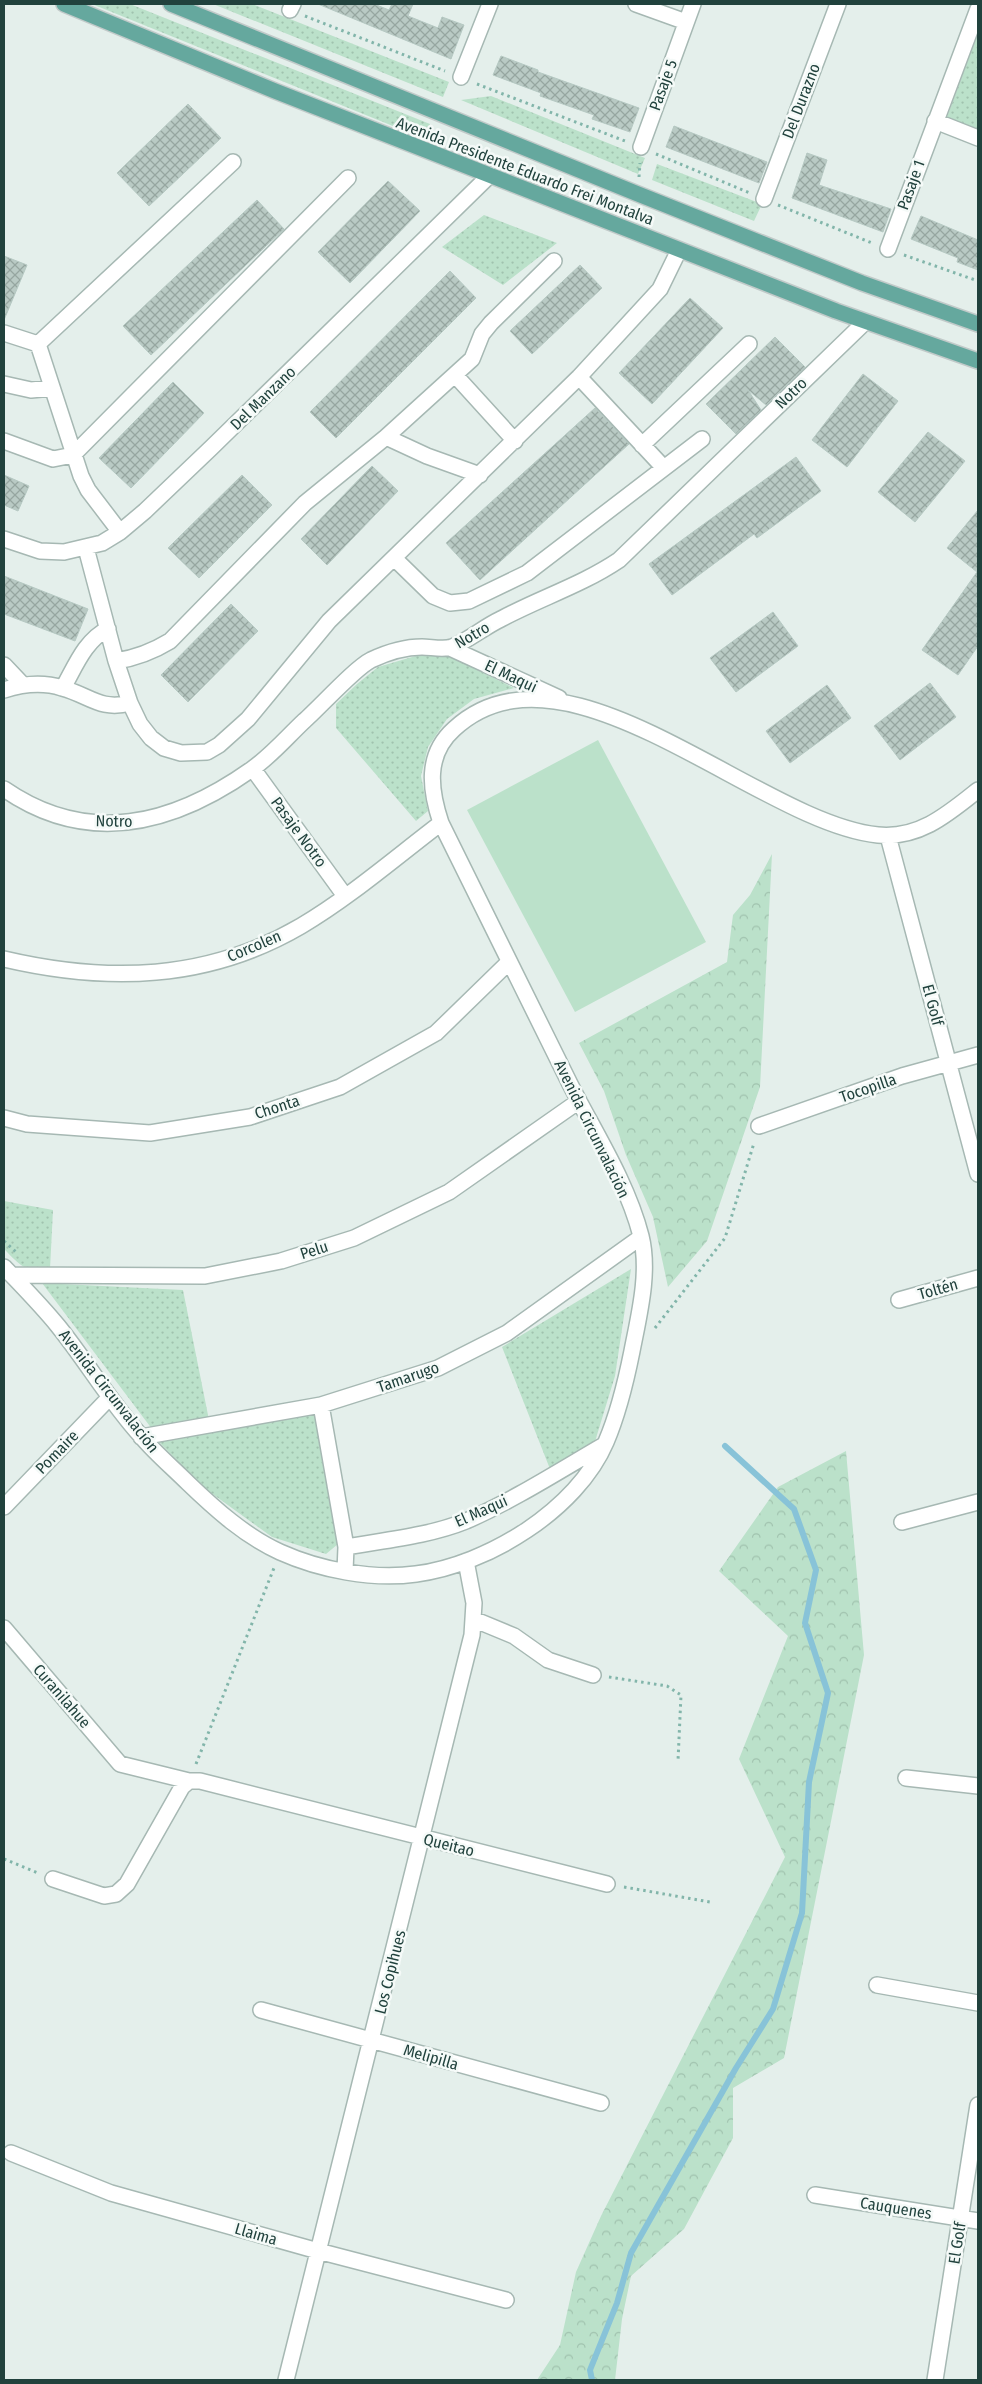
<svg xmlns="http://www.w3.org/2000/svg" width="982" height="2384" font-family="'Fira Sans Condensed',sans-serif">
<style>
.grass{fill:url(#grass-dots)}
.forest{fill:url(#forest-crowns)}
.pitch{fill:#bbe1ca}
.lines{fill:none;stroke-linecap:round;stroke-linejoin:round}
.stream{stroke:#88c3d8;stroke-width:6}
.building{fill:url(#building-cross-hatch);stroke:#b6c9c3}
.minor-casing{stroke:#a6b8b3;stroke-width:18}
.major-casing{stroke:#c1cac9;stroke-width:18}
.path{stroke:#82b5aa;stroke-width:3;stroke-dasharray:2.5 4;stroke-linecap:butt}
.minor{stroke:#fff;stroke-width:15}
.major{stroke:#65a89e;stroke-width:15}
.labels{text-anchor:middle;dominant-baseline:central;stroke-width:5;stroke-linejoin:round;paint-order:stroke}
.street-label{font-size:16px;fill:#21423d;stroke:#f5faf8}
</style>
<defs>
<pattern id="grass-dots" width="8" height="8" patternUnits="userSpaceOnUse" patternTransform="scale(1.25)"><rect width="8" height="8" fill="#bbe1ca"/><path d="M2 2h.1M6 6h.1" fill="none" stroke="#a0c2ae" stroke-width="1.8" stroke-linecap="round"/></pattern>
<pattern id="forest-crowns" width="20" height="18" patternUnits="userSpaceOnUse" patternTransform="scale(1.25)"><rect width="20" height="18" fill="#bbe1ca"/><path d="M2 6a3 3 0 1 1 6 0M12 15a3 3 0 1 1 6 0" fill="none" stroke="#a0c2ae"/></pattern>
<pattern id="building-cross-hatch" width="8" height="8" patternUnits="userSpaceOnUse" patternTransform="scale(1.25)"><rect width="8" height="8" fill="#b9cac4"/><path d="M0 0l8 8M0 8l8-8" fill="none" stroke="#96a6a0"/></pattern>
</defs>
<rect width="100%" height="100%" fill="#e4efeb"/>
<path class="grass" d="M92 4H130L430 124 425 139Z
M213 4H252L449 82 443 97Z
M978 33V129L947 117Z
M491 96 645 158 638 174 461 100Z
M657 164 762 204 754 221 652 180Z
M484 215 557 243 503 285 442 247Z
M419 655 451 657 514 688 474 699 447 719 428 747 421 776 428 811 416 821 336 728V704L357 684 378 667Z
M4 1201 53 1210 50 1269C24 1272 21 1266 4 1249Z
M631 1269 615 1376 593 1448 550 1469 502 1347Z
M42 1283 183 1290 209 1420 152 1429Z
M314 1413 338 1544 326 1554 272 1537 203 1487 157 1440Z"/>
<path class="forest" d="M772 854 760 1087 707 1241 668 1287 653 1217 626 1155 604 1091 579 1043 727 962 733 915 750 895Z
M846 1451 864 1655 784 2058 733 2088V2138L706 2188 684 2229 631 2276 622 2319 615 2380H537L560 2345 576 2272 601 2216 785 1857 739 1759 788 1636 719 1571 778 1487Z"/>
<path class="pitch" d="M598 740 706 942 575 1012 467 810Z"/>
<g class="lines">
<path class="stream" d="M592 2380 590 2370 617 2303 631 2253 736 2068 773 2009 802 1913 809 1782 828 1693 805 1623 816 1570 794 1509 725 1446"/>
</g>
<path class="building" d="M318 4H374L389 10 392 4H413L408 16 438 28 442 17 464 25 451 59Z
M501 56 538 70V72L639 108 630 132 592 119 594 115 540 96 541 93 493 75Z
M188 104 221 138 149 206 117 173Z
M674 126 767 162 759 183 666 147Z
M807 153 827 160 819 185 891 209 883 232 792 198Z
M388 181 420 211 350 283 318 252Z
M257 200 284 229 151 355 123 326Z
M921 216 978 240V270L957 262 958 258 911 239Z
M4 256 27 265 4 320Z
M580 265 602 288 532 354 510 331Z
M450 271 476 298 336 438 310 412Z
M690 298 723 328 652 404 619 373Z
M775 337 805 367 766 405 748 390 761 410 736 434 706 404Z
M863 374 898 401 847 467 812 440Z
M173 382 204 413 131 488 99 458Z
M595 408 629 444 480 580 446 543Z
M928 432 965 461 915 522 878 492Z
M796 457 821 491 757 538 754 534 672 595 649 564Z
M372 466 398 491 327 565 301 539Z
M4 475 29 486 18 511 4 505Z
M242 475 272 505 199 578 168 548Z
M978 510V646L958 675 922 650 977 572 947 548Z
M4 576 88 609 75 641 4 614Z
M231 604 258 631 188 702 161 675Z
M773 612 798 646 736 692 710 658Z
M930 683 956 717 900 760 874 726Z
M827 685 851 718 790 763 766 731Z"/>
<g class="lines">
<defs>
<path id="minor" d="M636 4 686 22
M290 10 293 4
M461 77 490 4
M935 121 978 138
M641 147 693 4
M764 199 838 4
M888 249 978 9
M4 333 38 344 81 476 88 490 120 532
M38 344 233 162
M455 375 515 441
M579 377 664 468
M4 384 31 390 52 388
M386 437 427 456 480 475
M4 441 53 459 73 455 348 178
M642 445 749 344
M4 539 40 551 64 552 102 543 120 532 145 511 211 448 490 175
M86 548 116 661 130 703 140 724 151 738 164 748 181 753 207 752 219 745 248 719 329 621 579 377 660 289 679 250
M394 558 433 596 450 603 469 601 527 573 702 439
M450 648 559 698
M116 661C136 658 152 652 170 641L305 503 386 437 472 359 482 334 491 323 554 261
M4 665 22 684
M63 688C75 667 85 640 108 629
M4 690C23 684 43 682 62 688 89 695 100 711 130 703
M253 769 345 896
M4 789C88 847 173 825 252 769 271 756 287 737 304 721 320 707 355 668 371 660 388 652 404 647 422 647 431 647 444 650 452 647 469 640 484 627 501 619 540 598 582 585 619 560L865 322
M888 836 978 1174
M4 959C107 983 207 981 301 926 350 897 395 858 441 823
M4 1118 27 1124 150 1133 250 1117 340 1087 436 1033 509 962
M759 1126 902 1076 978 1055
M4 1267C22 1286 41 1305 58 1326 87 1362 110 1402 141 1436 155 1453 172 1467 188 1483 215 1509 245 1536 280 1552 320 1570 372 1580 416 1574 487 1565 577 1510 606 1442 618 1414 626 1381 632 1351 639 1315 650 1272 641 1236 627 1182 595 1133 570 1084 527 997 484 910 441 823 430 790 425 755 454 729 565 626 758 823 878 835 919 839 948 814 978 790
M12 1275 205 1276 281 1261 354 1238 449 1192 579 1101
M899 1300 978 1278
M321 1405 346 1547
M141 1437 321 1405 438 1368 507 1333 641 1237
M4 1507 110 1397
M902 1522 978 1502
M345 1571 346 1547C385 1540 429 1536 466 1521 514 1500 559 1471 604 1445
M473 1619 514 1636 548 1660 593 1675
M4 1628 120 1764 189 1781H200L607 1884
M906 1778 978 1786
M53 1879 104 1896 116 1894 127 1884 182 1787 189 1781
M877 1985 978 2003
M261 2010 601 2103
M11 2153 111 2193 318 2251 506 2300
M815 2195 978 2221
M286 2380 472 1635 474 1603 466 1561
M935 2380 978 2105"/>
<path id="major" d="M64 4 275 91 836 311 978 361
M171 4 638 194 862 283 978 324"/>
</defs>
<use href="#minor" class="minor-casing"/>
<use href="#major" class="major-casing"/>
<path class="path" d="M305 16 445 71
M477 84 625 141
M656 154 750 193
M639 177 640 163
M778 205 872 243
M904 255 978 281
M4 1241 16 1252
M655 1328 725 1238 754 1143
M609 1677 667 1686 681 1695 678 1761
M196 1764 274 1568
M4 1859 38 1873
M624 1887 710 1902"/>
<use href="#minor" class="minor"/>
<use href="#major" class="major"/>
</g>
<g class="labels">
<g class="street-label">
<text transform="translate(663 85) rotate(-70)">Pasaje 5</text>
<text transform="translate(801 101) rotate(-69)">Del Durazno</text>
<text transform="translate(525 171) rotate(21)">Avenida Presidente Eduardo Frei Montalva</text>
<text transform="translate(911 185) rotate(-70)">Pasaje 1</text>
<text transform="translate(791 393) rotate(-44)">Notro</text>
<text transform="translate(263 398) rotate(-44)">Del Manzano</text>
<text transform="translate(472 635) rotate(-30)">Notro</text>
<text transform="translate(511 676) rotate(25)">El Maqui</text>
<text transform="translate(114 821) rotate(1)">Notro</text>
<text transform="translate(299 832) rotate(54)">Pasaje Notro</text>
<text transform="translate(254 946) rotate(-23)">Corcolen</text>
<text transform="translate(933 1005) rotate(75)">El Golf</text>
<text transform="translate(868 1088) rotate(-19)">Tocopilla</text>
<text transform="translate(277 1107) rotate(-18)">Chonta</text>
<text transform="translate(592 1129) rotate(64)">Avenida Circunvalación</text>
<text transform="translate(314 1250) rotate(-18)">Pelu</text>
<text transform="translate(938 1289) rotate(-16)">Toltén</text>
<text transform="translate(408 1377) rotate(-19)">Tamarugo</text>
<text transform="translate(109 1391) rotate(52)">Avenida Circunvalación</text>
<text transform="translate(57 1452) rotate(-46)">Pomaire</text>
<text transform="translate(481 1511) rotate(-24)">El Maqui</text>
<text transform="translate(62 1696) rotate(49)">Curanilahue</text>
<text transform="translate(449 1845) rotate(14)">Queitao</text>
<text transform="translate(390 1972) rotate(-76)">Los Copihues</text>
<text transform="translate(431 2057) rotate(16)">Melipilla</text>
<text transform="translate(896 2208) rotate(9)">Cauquenes</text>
<text transform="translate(256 2234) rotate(16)">Llaima</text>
<text transform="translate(957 2243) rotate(-81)">El Golf</text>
</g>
</g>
<rect width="982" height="2384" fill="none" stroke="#21423d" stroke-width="10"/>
</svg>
